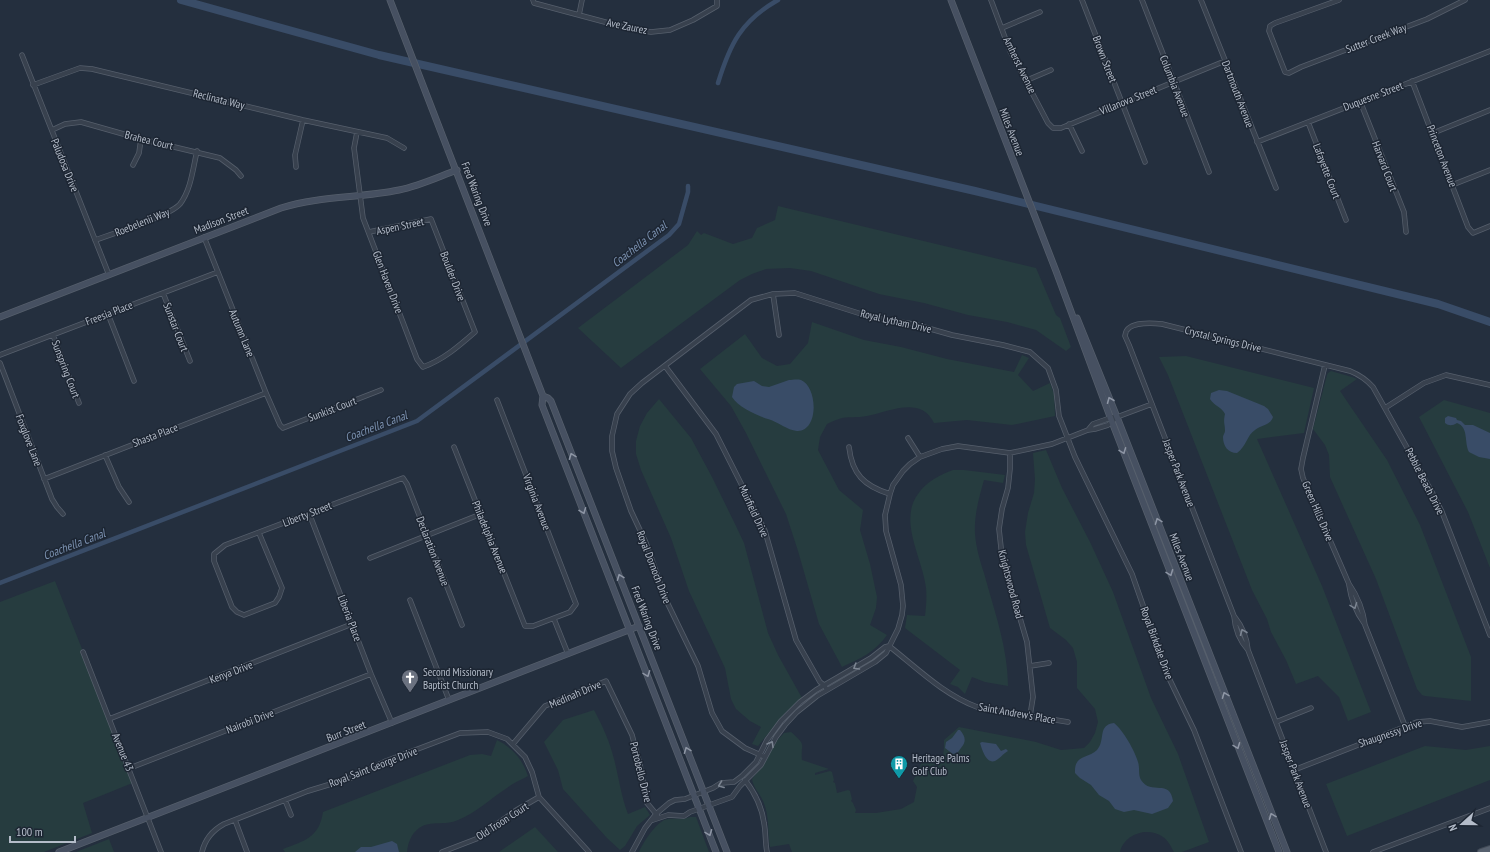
<svg xmlns="http://www.w3.org/2000/svg" width="1490" height="852" font-family="'PT Sans Narrow',sans-serif">
<style>
.green{fill:#263c3f}
.water{fill:#394c67}
.lines{fill:none;stroke-linecap:round;stroke-linejoin:round}
.canal{stroke:#394c67;stroke-width:4.5}
.river{stroke:#394c67;stroke-width:8}
.street-casing{stroke:#565f6c;stroke-width:5.5}
.secondary-casing{stroke:#565f6c;stroke-width:7}
.primary-casing{stroke:#414a57;stroke-width:8}
.street{stroke:#38414e;stroke-width:4}
.secondary{stroke:#465061;stroke-width:5.5}
.primary{stroke:#56606e;stroke-width:6}
.oneway{stroke:#8e96a5}
.oneway2{stroke:#7c8592}
.labels{text-anchor:middle;dominant-baseline:central;stroke-width:3;stroke-linejoin:round;paint-order:stroke}
.street-label{font-size:11px;fill:#b4bcc9;stroke:#1d2633}
.poi-label{font-size:11px;fill:#b4bcc9;stroke:#1d2633;text-anchor:start}
.water-label{font-size:12px;font-style:italic;fill:#7c92b1;stroke:#1d2633}
</style>
<rect width="100%" height="100%" fill="#242f3e"/>
<path class="green" d="M778 206 1036 268 1056 315 1060 318 1071 347 1066 351 1036 330 1007 322 968 315 924 303 879 294 811 271 790 268 766 269 752 274 740 280 621 368 578 328 688 245 697 231 701 235 704 233 733 244 752 238 757 228 775 220Z
M812 322 864 340 901 347 947 359 1014 372 1022 355 1029 358 1018 375 1033 391 1050 383 1054 394 1055 416 1012 425 967 420 934 423C921 395 888 412 867 416 858 418 847 416 839 419 835 420 831 422 827 424L820 437 818 450 839 490 863 510 860 530 870 564 877 597 876 608 870 625 887 635C874 653 861 658 842 667L819 624 798 551 786 514 746 433 731 406 700 369 745 334 762 358 777 366 790 364 808 343Z
M1186 356 1314 388 1304 433 1257 439 1322 586 1371 712 1348 721 1339 697 1318 676 1296 684 1286 660 1271 632 1267 619 1252 590 1168 375 1159 357Z
M1331 371 1352 377 1357 379 1340 391 1387 460 1420 525 1471 657V701L1425 696 1422 695 1417 689 1376 579 1330 477 1329 455 1325 445 1313 429 1327 375 1328 373Z
M659 399 691 438 712 477 736 526 744 543 768 633 778 655 802 698 785 713 758 746 752 744 761 727 750 721 736 709 731 699 725 668 689 591 671 538 641 470 636 454V441L640 426 647 413Z
M1444 400 1490 413V568L1468 512 1419 417Z
M1046 450 1062 488 1090 542 1113 592 1151 698 1178 754 1209 842 1182 852H1174C1171 847 1168 840 1163 837 1148 826 1124 834 1120 852H792L789 844 770 847C767 832 770 816 763 801 760 794 753 787 752 779L766 761 773 745 784 733 791 732C808 747 800 742 802 760L829 769 815 773V775L830 771 832 772 834 780 833 782 835 783 837 793 848 790 850 791 852 799 851 801 853 803 856 810 855 813H876L901 809 914 802 917 787 913 781 924 758C944 769 944 755 944 740L959 727 1036 742 1061 750 1084 748 1090 742 1095 733 1098 722 1095 709 1077 688V662L1073 648 1066 640 1050 628 1026 545 1025 532 1028 513 1034 493 1035 479 1033 453Z
M953 470H964L1005 475 1003 483 984 480C979 498 974 515 975 534 976 547 980 561 984 573 994 610 1008 648 1008 686L985 682 972 677 965 694 958 687 950 684 960 670 905 628 907 615 925 616C926 607 927 598 926 588 923 559 898 521 918 494 926 482 939 475 953 470Z
M55 581 135 782 83 803 92 833 44 852H0V602Z
M594 710C602 725 610 742 614 759 619 778 621 796 628 814L645 807 650 815 637 826 625 846 620 850 607 838 563 789 558 770 544 742 563 720Z
M497 740C514 749 522 759 528 776 521 780 513 783 507 788 491 798 476 813 458 820 445 826 431 820 419 828 411 834 408 843 407 852H285L283 849C304 841 319 838 323 812L470 755 482 754 491 756Z
M1425 746 1466 750 1490 746V780L1347 836 1326 784Z
M690 817H696L709 852H639C643 843 657 820 668 819 676 818 682 820 690 817Z
M535 827 558 852H499Z
M109 839 114 852H76Z"/>
<path class="water" d="M789 380C792 380 797 379 801 380 818 387 819 432 797 431 787 430 778 422 768 419 758 416 738 407 732 397L734 387 737 384 754 381 762 386 769 387Z
M1219 390 1227 391 1264 406 1268 409 1273 417C1270 426 1261 425 1255 430 1247 435 1246 447 1237 453 1228 453 1223 446 1223 437 1223 435 1225 433 1225 431 1225 423 1223 423 1225 414 1222 407 1214 406 1210 399L1211 393Z
M1448 416 1456 418 1457 420 1461 421 1465 425H1473L1490 433V459L1479 457 1469 452C1464 443 1469 427 1457 423 1452 426 1449 426 1445 423V418Z
M1114 723C1123 730 1135 751 1138 762 1140 768 1138 775 1141 780 1151 796 1170 778 1173 801L1168 808 1152 814 1134 810 1124 812 1115 809 1109 801 1099 795 1091 785 1080 778 1075 773C1074 754 1088 759 1097 750 1106 740 1097 725 1114 723Z
M958 730H960C965 736 967 741 961 748 958 752 958 753 953 754L945 748 946 742 952 738Z
M982 742 996 744 1001 751 1006 749 1008 751C1004 753 998 760 995 761 986 764 982 749 980 743Z
M392 841 397 844 399 852H355L361 847H371Z"/>
<g class="lines">
<path class="canal" d="M718 83C730 44 741 21 778 0
M0 583 417 421 669 235 679 224 688 192V186"/>
<path class="river" d="M181 0 379 55 975 191 1438 304 1490 322"/>
<defs>
<path id="street" d="M533 0 534 3 631 29 651 32 670 30 693 20 717 6V0
M991 0 1010 51 1048 123 1053 128H1061L1225 61
M1082 0 1145 162
M1142 0 1209 172
M1201 0 1276 188
M1339 0 1275 23 1270 26 1269 31 1285 72 1289 73 1301 67 1427 19 1465 0
M579 15 582 0
M1002 28 1040 12
M22 55 109 275
M1025 81 1051 70
M1412 81 1468 227 1473 233 1490 226
M33 85 80 68 92 69 303 120 387 138 404 148
M1360 101 1404 212 1406 232
M1308 122 1346 220
M1069 124 1082 151
M52 130 65 124 81 122 141 139 220 158 236 170 241 176
M357 132 354 148 363 218 417 359 423 367C443 360 459 346 475 332L431 219 369 232
M1433 133 1490 110
M1257 142 1490 51
M133 165 139 153 141 139
M296 167 295 155 303 120
M1452 185 1490 170
M204 237 266 393 280 425 283 428 381 390
M95 240C112 234 170 216 180 204 191 190 193 168 197 151
M163 293 190 361
M773 294 779 335
M108 314 134 381
M53 335 79 403
M0 355 218 272
M0 363 52 499 57 507 63 514
M1325 365 1303 458 1301 469 1303 478 1349 584C1358 597 1363 610 1365 625L1405 726
M665 366 716 434 765 531 796 640 820 682 824 685 827 690
M1385 408 1424 383 1446 375 1490 385
M1088 430 1093 424 1113 417
M908 438 920 457
M454 447 525 626H533L570 612 576 604 497 400
M849 447C852 474 864 486 890 494
M1010 453V469L1008 488 1002 509 999 529 1002 557 1027 642 1033 697 1030 716
M105 455 119 487 129 502
M44 479 266 393
M309 513 371 674 392 723
M259 533 282 588 279 597 275 603 244 615 237 612 232 607 214 561V554L225 545 403 478 407 484 462 625
M370 558 481 514
M1349 585C1351 599 1356 612 1364 623
M410 600 449 700
M1234 616C1235 629 1240 641 1248 650L1326 852
M554 619 568 654
M889 646C917 668 944 695 977 707L1068 722
M1248 650C1247 638 1242 626 1234 616L1129 345 1125 336C1125 336 1126 330 1127 330 1133 322 1153 323 1162 324L1350 371C1360 375 1366 379 1373 387L1433 494 1442 512 1490 635
M83 652 161 852
M1030 666 1049 663
M109 719 352 624
M1276 722 1311 708
M513 744 545 706 606 681 632 735 640 765 647 803 657 815
M765 757 745 748 722 731 712 713 698 666 666 600 646 543 631 511 616 468 612 451V436L617 414 630 394 642 383 751 300 773 294 795 293 874 318 913 324 952 335 1003 345 1030 352 1048 368 1056 390 1059 416 1075 457 1132 574 1167 674 1194 730 1241 852
M130 768 371 674
M1294 770 1417 722 1430 721 1462 727 1490 722
M745 780C755 793 762 807 764 823 766 833 765 842 767 852
M285 800 291 815
M235 820 247 852
M653 820 668 815 684 816 690 812 732 797 740 786 761 765 776 737 785 725 797 712 817 696 875 662 886 653 898 629 902 615 903 606 901 585 886 531 885 515 890 494 893 485 903 471 910 464 920 457 942 449 958 446 1010 453 1052 444 1088 430 1095 429 1108 425 1117 417 1152 404
M202 852C205 839 213 830 224 824L308 791 351 778 386 761 460 733 488 732 507 739 525 757 532 772 539 797 589 852
M442 852 476 839 515 811 539 797
M632 852 645 828 656 814 669 803 675 800 685 799 713 788 721 783 734 782 742 776 756 762 767 740 781 721 800 702 816 690 871 658 885 647 889 646
M1373 852 1490 808"/>
<path id="secondary" d="M390 0 543 396 542 405 716 852
M951 0 1056 271 1112 422 1279 852
M0 317 281 208C319 196 360 198 399 190 419 186 438 177 457 170
M1077 318 1117 417 1287 852
M543 396 548 398 551 401 727 852
M59 852 639 626"/>
<path id="primary" d="M1481 852 1490 849"/>
</defs>
<use href="#street" class="street-casing"/>
<use href="#secondary" class="secondary-casing"/>
<use href="#primary" class="primary-casing"/>
<use href="#street" class="street"/>
<use href="#secondary" class="secondary"/>
<use href="#primary" class="primary"/>
</g>
<defs><path id="oneway-chevron" d="M-2-3.5L2.5 0L-2 3.5" fill="none" stroke-width="1.6" stroke-linecap="round" stroke-linejoin="round"/></defs>
<g class="oneway">
<use href="#oneway-chevron" transform="translate(1110 400) rotate(-112)"/>
<use href="#oneway-chevron" transform="translate(1123 451) rotate(69)"/>
<use href="#oneway-chevron" transform="translate(572 456) rotate(-111)"/>
<use href="#oneway-chevron" transform="translate(583 511) rotate(69)"/>
<use href="#oneway-chevron" transform="translate(1158 521) rotate(-111)"/>
<use href="#oneway-chevron" transform="translate(1170 573) rotate(69)"/>
<use href="#oneway-chevron" transform="translate(620 577) rotate(-111)"/>
<use href="#oneway-chevron" transform="translate(647 674) rotate(69)"/>
<use href="#oneway-chevron" transform="translate(1225 695) rotate(-111)"/>
<use href="#oneway-chevron" transform="translate(1237 746) rotate(69)"/>
<use href="#oneway-chevron" transform="translate(687 750) rotate(-111)"/>
<use href="#oneway-chevron" transform="translate(1272 816) rotate(-111)"/>
<use href="#oneway-chevron" transform="translate(709 833) rotate(69)"/>
</g>
<g class="oneway2">
<use href="#oneway-chevron" transform="translate(1354 606) rotate(69)"/>
<use href="#oneway-chevron" transform="translate(1243 632) rotate(-112)"/>
<use href="#oneway-chevron" transform="translate(856 667) rotate(149)"/>
<use href="#oneway-chevron" transform="translate(771 744) rotate(-60)"/>
<use href="#oneway-chevron" transform="translate(721 785) rotate(159)"/>
</g>
<defs>
<symbol id="church-pin" viewBox="-11 -11 22 30"><path d="M0 17L-7.5 6A9.5 9.5 0 1 1 7.5 6Z" fill="#6b7280" stroke="#1d2633"/><path d="M-1.2-6h2.4v3.5h3.3v2.4h-3.3V6h-2.4V-.1h-3.3v-2.4h3.3Z" fill="#fff"/></symbol>
<symbol id="building-pin" viewBox="-11 -11 22 30"><path d="M0 17L-7.5 6A9.5 9.5 0 1 1 7.5 6Z" fill="#0f9aa8" stroke="#1d2633"/><path d="M-4-6H4V6H1V3H-1V6H-4ZM-2.5-4.3h1.7v1.8h-1.7ZM.8-4.3h1.7v1.8H.8ZM-2.5-1h1.7V.8h-1.7ZM.8-1h1.7V.8H.8Z" fill="#fff"/></symbol>
</defs>
<g fill-rule="evenodd">
<use href="#church-pin" x="400" y="668" width="20" height="27"/>
<use href="#building-pin" x="889" y="754" width="20" height="27"/>
</g>
<g class="labels">
<g class="street-label">
<text transform="translate(627 26) rotate(12)">Ave Zaurez</text>
<text transform="translate(1376 38) rotate(-21)">Sutter Creek Way</text>
<text transform="translate(1105 59) rotate(69)">Brown Street</text>
<text transform="translate(1020 65) rotate(64)">Amherst Avenue</text>
<text transform="translate(1175 86) rotate(69)">Columbia Avenue</text>
<text transform="translate(1238 94) rotate(69)">Dartmouth Avenue</text>
<text transform="translate(1373 96) rotate(-21)">Duquesne Street</text>
<text transform="translate(219 99) rotate(14)">Reclinata Way</text>
<text transform="translate(1128 100) rotate(-22)">Villanova Street</text>
<text transform="translate(1012 132) rotate(69)">Miles Avenue</text>
<text transform="translate(149 140) rotate(14)">Brahea Court</text>
<text transform="translate(1442 156) rotate(69)">Princeton Avenue</text>
<text transform="translate(65 165) rotate(68)">Paludosa Drive</text>
<text transform="translate(1385 166) rotate(69)">Harvard Court</text>
<text transform="translate(1327 171) rotate(69)">Lafayette Court</text>
<text transform="translate(477 194) rotate(69)">Fred Waring Drive</text>
<text transform="translate(221 220) rotate(-21)">Madison Street</text>
<text transform="translate(142 222) rotate(-22)">Roebelenii Way</text>
<text transform="translate(400 226) rotate(-12)">Aspen Street</text>
<text transform="translate(453 276) rotate(69)">Boulder Drive</text>
<text transform="translate(388 282) rotate(69)">Glen Haven Drive</text>
<text transform="translate(109 313) rotate(-21)">Freesia Place</text>
<text transform="translate(896 321) rotate(13)">Royal Lytham Drive</text>
<text transform="translate(176 327) rotate(69)">Sunstar Court</text>
<text transform="translate(242 333) rotate(68)">Autumn Lane</text>
<text transform="translate(1223 339) rotate(14)">Crystal Springs Drive</text>
<text transform="translate(66 369) rotate(69)">Sunspring Court</text>
<text transform="translate(332 409) rotate(-21)">Sunkist Court</text>
<text transform="translate(155 435) rotate(-21)">Shasta Place</text>
<text transform="translate(29 440) rotate(69)">Foxglove Lane</text>
<text transform="translate(1179 473) rotate(69)">Jasper Park Avenue</text>
<text transform="translate(1425 481) rotate(63)">Pebble Beach Drive</text>
<text transform="translate(537 502) rotate(69)">Virginia Avenue</text>
<text transform="translate(754 511) rotate(65)">Muirfield Drive</text>
<text transform="translate(1318 511) rotate(67)">Green Hills Drive</text>
<text transform="translate(307 514) rotate(-21)">Liberty Street</text>
<text transform="translate(490 537) rotate(68)">Philadelphia Avenue</text>
<text transform="translate(433 551) rotate(69)">Declaration Avenue</text>
<text transform="translate(1182 557) rotate(69)">Miles Avenue</text>
<text transform="translate(654 567) rotate(69)">Royal Dornoch Drive</text>
<text transform="translate(1011 584) rotate(75)">Knightswood Road</text>
<text transform="translate(350 618) rotate(69)">Liberia Place</text>
<text transform="translate(647 618) rotate(69)">Fred Waring Drive</text>
<text transform="translate(1157 643) rotate(70)">Royal Birkdale Drive</text>
<text transform="translate(231 672) rotate(-21)">Kenya Drive</text>
<text transform="translate(575 694) rotate(-23)">Medinah Drive</text>
<text transform="translate(1017 713) rotate(10)">Saint Andrew's Place</text>
<text transform="translate(250 721) rotate(-21)">Nairobi Drive</text>
<text transform="translate(346 731) rotate(-21)">Burr Street</text>
<text transform="translate(1390 733) rotate(-19)">Shaugnessy Drive</text>
<text transform="translate(123 752) rotate(68)">Avenue 43</text>
<text transform="translate(373 767) rotate(-21)">Royal Saint George Drive</text>
<text transform="translate(641 772) rotate(76)">Portobello Drive</text>
<text transform="translate(1296 774) rotate(69)">Jasper Park Avenue</text>
<text transform="translate(502 821) rotate(-33)">Old Troon Court</text>
</g>
<g class="poi-label">
<text x="423" y="672">Second Missionary<tspan x="423" dy="13">Baptist Church</tspan></text>
<text x="912" y="758">Heritage Palms<tspan x="912" dy="13">Golf Club</tspan></text>
</g>
<g class="water-label">
<text transform="translate(639 244) rotate(-38)">Coachella Canal</text>
<text transform="translate(376 426) rotate(-21)">Coachella Canal</text>
<text transform="translate(74 544) rotate(-21)">Coachella Canal</text>
</g>
</g>
<g transform="translate(1462 824) rotate(249)" stroke="#1d2633" stroke-width="3" paint-order="stroke">
<path d="M0-3L7 15L0 10L-7 15Z" fill="#b4bcc9"/>
<text y="-6" font-size="11" font-weight="bold" text-anchor="middle" fill="#b4bcc9">N</text>
</g>
<path d="M10 836v6h65v-6" fill="none" stroke="#b4bcc9" stroke-width="2"/>
<text x="16" y="836" font-size="12" fill="#b4bcc9" stroke="#1d2633" stroke-width="3" paint-order="stroke">100 m</text>
</svg>
